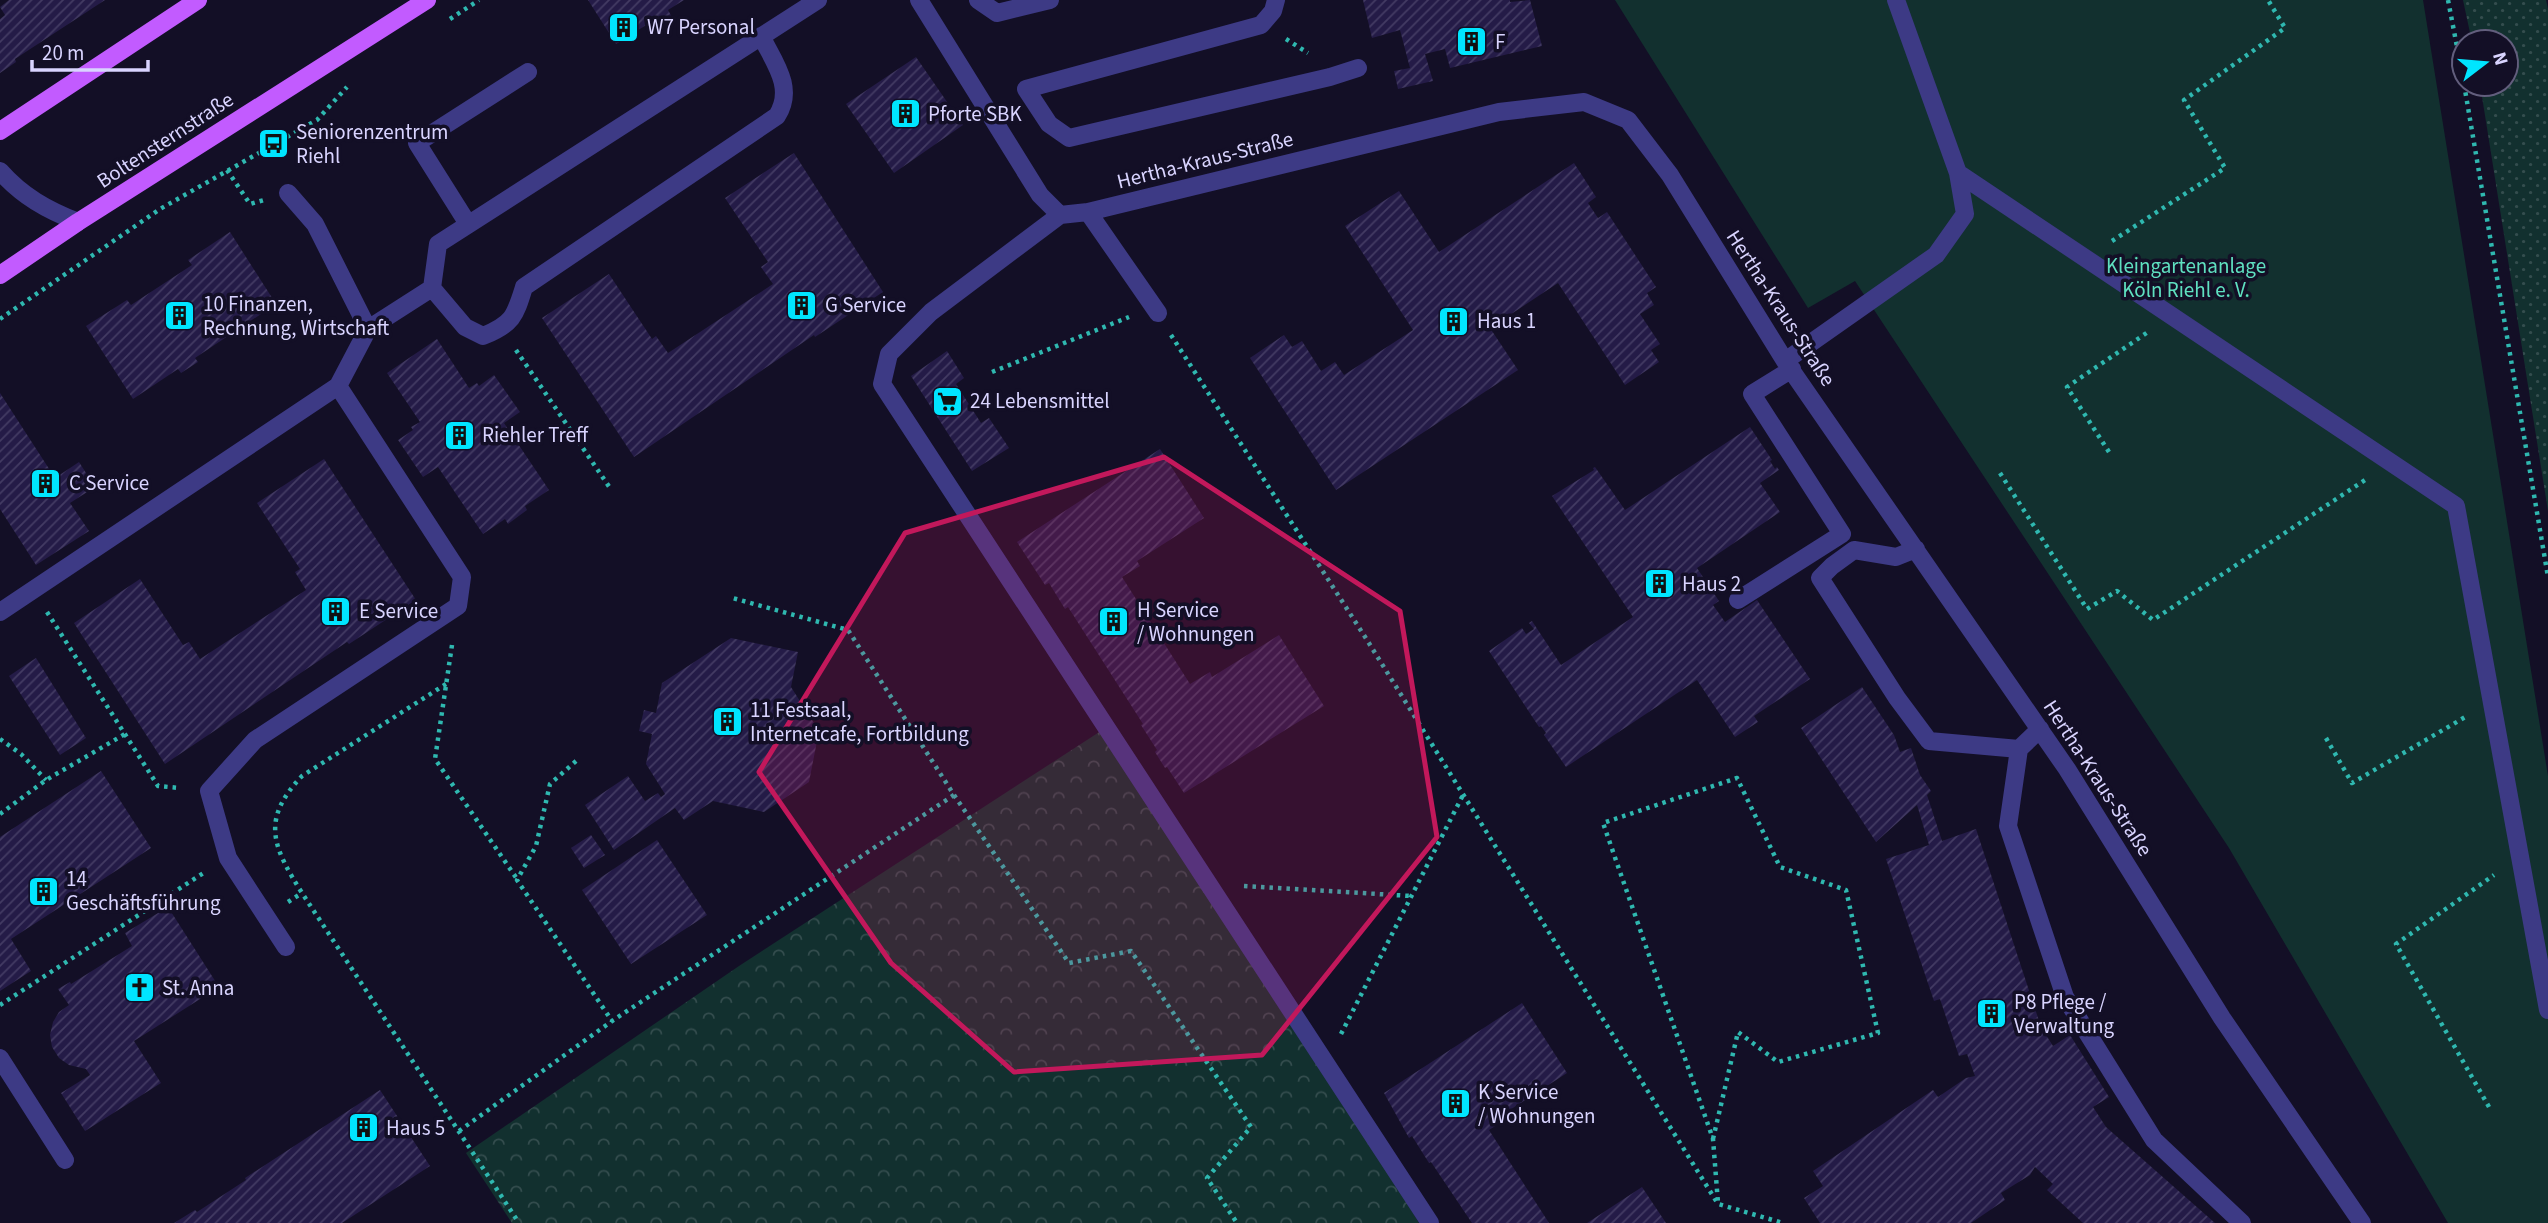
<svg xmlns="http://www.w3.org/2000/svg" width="2548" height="1223" font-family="'Source Sans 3',sans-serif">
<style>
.grass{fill:url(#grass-dots)}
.park{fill:url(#park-crowns)}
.garden{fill:#12302f}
.building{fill:url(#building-hatch)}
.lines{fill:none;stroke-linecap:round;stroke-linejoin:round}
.path{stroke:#2fb8b0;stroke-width:4.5;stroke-dasharray:3.5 5;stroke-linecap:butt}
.service{stroke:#3d3a85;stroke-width:18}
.minor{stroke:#3d3a85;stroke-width:18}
.primary{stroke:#c25bff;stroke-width:18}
.marked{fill:#c2185b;fill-opacity:0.2;stroke:#c2185b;stroke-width:5;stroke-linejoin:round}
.labels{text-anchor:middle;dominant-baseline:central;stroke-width:7;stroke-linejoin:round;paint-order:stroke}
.poi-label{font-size:21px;fill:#d9d4ff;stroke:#130f26;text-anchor:start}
.street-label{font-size:21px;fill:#d9d4ff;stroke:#130f26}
.park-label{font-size:21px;fill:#5fe0c0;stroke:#130f26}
</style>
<defs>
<pattern id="grass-dots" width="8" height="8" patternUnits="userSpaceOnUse" patternTransform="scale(1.75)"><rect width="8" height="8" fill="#12302f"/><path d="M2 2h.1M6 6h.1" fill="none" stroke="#344d4e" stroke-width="1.8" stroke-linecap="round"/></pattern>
<pattern id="park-crowns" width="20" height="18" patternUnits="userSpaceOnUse" patternTransform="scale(1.75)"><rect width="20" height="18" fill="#12302f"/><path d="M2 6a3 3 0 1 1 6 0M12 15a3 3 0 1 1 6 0" fill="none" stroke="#344d4e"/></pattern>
<pattern id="building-hatch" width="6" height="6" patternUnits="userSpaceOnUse" patternTransform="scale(1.75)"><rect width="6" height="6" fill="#241b47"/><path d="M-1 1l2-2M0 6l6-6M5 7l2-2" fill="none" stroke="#433b63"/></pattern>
</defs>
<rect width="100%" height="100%" fill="#130f26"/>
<path class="grass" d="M2463 0H2546L2548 9V511L2480 84H2506V42H2472Z"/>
<path class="park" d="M1107 727 1325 1065 1419 1223H512L466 1153 739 966Z"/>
<path class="garden" d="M1615 0H2423L2548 776V1223H2448L2229 848 1855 281 1808 308Z"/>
<path class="building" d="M9 0H105L15 59 16 62 0 73V19L5 15 0 7Z
M588 0H684L668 10 674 21 657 32 651 22 616 44Z
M1363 0H1510V2L1530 0 1542 46 1450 68 1445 49 1425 54 1433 81 1398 89 1394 71 1410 68 1400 30 1372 38Z
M916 57 963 125 894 173 846 104Z
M794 153 883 292 815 337 814 335 634 457 542 318 609 274 652 339 656 336 668 353 773 284 761 267 768 262 725 198Z
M1574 163 1596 197 1588 203 1598 218 1607 212 1656 287 1647 293 1654 305 1640 314 1660 344 1651 350 1659 362 1625 385 1558 283 1490 328 1518 370 1336 490 1250 358 1284 335 1292 347 1302 341 1321 371 1335 362 1344 375 1413 330 1345 226 1399 191 1439 252Z
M230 232 276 304 195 358 198 362 181 373 178 369 133 399 86 326 127 300 131 305 192 265 188 260Z
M437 339 469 388 477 383 479 386 494 375 520 412 504 423 549 490 525 506 527 510 508 524 505 519 483 534 438 467 423 477 398 440 413 430 411 427 420 422 387 373Z
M947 351 964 378 956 384 981 423 989 418 1009 448 972 471 911 376Z
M0 393 55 478 79 462 95 487 70 503 89 531 36 565 0 509Z
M1750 427 1772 460 1770 461 1775 469 1777 467 1779 470 1760 483 1780 512 1697 568 1719 601 1713 605 1725 622 1757 600 1810 679 1754 716 1758 722 1735 737 1697 680 1566 767 1544 735 1546 733 1541 726 1539 727 1489 651 1522 628 1526 634 1534 629 1529 623 1532 621 1561 665 1633 617 1552 496 1594 470 1593 468 1595 467 1625 510Z
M1160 449 1204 518 1137 561 1140 566 1122 577 1190 684 1210 672 1212 677 1279 635 1324 706 1184 793 1167 767 1165 768 1155 752 1157 750 1141 725 1143 724 1068 607 1065 609 1049 583 1045 585 1017 542Z
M324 459 416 600 349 644 347 642 165 764 74 623 140 579 183 645 189 642 200 659 306 590 295 572 300 569 257 503Z
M731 638 798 652 791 687 819 731 809 782 764 812 713 801 684 820 675 808 614 850 585 805 628 776 645 801 658 793 661 797 665 794 646 764 652 734 639 731 644 710 656 713 662 683Z
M36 658 86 738 60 755 9 676Z
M1862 687 1894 735 1900 752 1911 748 1920 775 1931 791 1927 795 1942 841 1976 829 2041 1027 2053 1046 2070 1035 2109 1097 2093 1107 2106 1127 2215 1223H2083L2047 1190 2053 1184 2035 1167 2030 1175 2001 1193 2005 1200 1971 1223H1820L1804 1198 1823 1186 1813 1171 1933 1090 1938 1097 1966 1078 1975 1076 1967 1054 1959 1056 1940 999 1934 1001 1886 859 1929 845 1917 805 1876 842 1801 728Z
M101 771 151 848 11 939 31 971 0 991V837Z
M591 835 605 855 584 868 571 848Z
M657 840 707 915 631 964 582 890Z
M168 907 219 987 134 1041 161 1083 85 1131 61 1093 90 1075 86 1069 69 1065 59 1058 52 1047 50 1035 53 1022 59 1012 69 1005 58 989 70 982 71 984 132 946 125 933Z
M1522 1003 1567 1073 1502 1115 1505 1120 1489 1130 1549 1223H1472L1431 1162 1429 1163 1412 1136 1409 1138 1384 1093Z
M380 1090 430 1166 342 1223H174L195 1210 197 1212 246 1180 245 1178Z
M1642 1187 1666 1223H1587Z"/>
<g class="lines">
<path class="path" d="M2448 0 2464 83
M450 19 479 0
M1286 39 1308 53
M2464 84 2548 577
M227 170 250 204 264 200
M2112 241 2225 168 2184 100 2285 28 2268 0
M0 319 160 209 317 120 347 87
M1171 335 1367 640 1718 1204 1783 1223
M516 350 610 488
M992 372 1129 317
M2109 452 2067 387 2148 332
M2000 473 2087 609 2117 591 2153 620 2365 480
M47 612 158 786 180 788
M452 645 435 759 517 879
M446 684 302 776C260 820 273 847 302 893L519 1223
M2326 738 2352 783 2467 716
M0 739 21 754 46 780
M576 761 550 784 536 846 517 880 612 1021
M954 795 1069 963 1131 951 1251 1127 1207 1178 1237 1223
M0 814 46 780 125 734
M1244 886 1411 896
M288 902 302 893
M0 1005 205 872
M1341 1034 1463 795
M2489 1107 2396 944 2494 875
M459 1131 612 1021 954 795 848 630 729 597
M1713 1139 1738 1032 1778 1062 1878 1033 1846 890 1780 867 1737 778 1603 823 1713 1139 1718 1203"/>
<path class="service" d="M919 0 1040 195 1060 215 1088 212 1499 112 1584 102 1628 120 1670 175 1785 361 2067 769 2222 1018 2362 1223
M978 0 997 13 1050 0
M1276 0 1273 11 1261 25 1026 89 1049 124 1069 138 1330 77 1358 68
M1958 173 2456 506 2548 1010
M288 193 315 224 368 329
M1088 212 1158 313
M1060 215 931 312 889 354 882 384 1430 1223
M468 224 417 143 528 72
M432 288 465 327 483 336C513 324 515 316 524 287L777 116C795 88 774 62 761 36
M1785 361 1936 255 1965 214 1958 173 1896 0
M1916 549 1896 557 1854 550 1832 566 1820 578 1897 698 1929 741 2019 749
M1738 600 1842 534 1752 394 1792 369
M0 612 338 386 368 329 432 288 438 244 818 0
M2040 729 2019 749 2008 826 2065 997 2154 1140 2242 1223
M286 947 228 858 209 791 255 740 458 606 462 577 338 386
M0 1058 65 1160"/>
<path class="minor" d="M0 171C22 196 47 210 78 222"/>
<path class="primary" d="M0 131 198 0
M0 275 78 222 427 0"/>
</g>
<path class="marked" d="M1164 457 1400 611 1437 837 1262 1055 1014 1072 891 963 759 772 905 533Z"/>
<defs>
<symbol id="building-square" viewBox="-11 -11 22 22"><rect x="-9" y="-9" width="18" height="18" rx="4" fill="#00e5ff" stroke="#130f26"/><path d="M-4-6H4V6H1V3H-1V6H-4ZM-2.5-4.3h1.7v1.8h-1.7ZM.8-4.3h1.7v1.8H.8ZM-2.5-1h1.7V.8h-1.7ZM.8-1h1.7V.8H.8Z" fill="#111"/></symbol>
<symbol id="bus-square" viewBox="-11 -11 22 22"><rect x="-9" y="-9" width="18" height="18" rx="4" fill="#00e5ff" stroke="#130f26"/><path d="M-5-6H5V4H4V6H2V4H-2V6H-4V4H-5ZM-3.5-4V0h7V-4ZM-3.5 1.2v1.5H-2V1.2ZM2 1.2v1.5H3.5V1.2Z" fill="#111"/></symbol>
<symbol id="supermarket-square" viewBox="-11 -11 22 22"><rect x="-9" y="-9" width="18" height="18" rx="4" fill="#00e5ff" stroke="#130f26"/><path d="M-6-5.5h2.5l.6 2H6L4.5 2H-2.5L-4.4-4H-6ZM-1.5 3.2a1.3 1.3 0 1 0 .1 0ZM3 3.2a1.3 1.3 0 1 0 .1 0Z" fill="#111"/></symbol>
<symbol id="church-square" viewBox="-11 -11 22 22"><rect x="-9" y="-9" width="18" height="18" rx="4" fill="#00e5ff" stroke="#130f26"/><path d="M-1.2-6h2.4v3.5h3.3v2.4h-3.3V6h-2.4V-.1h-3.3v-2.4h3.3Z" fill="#111"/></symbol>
</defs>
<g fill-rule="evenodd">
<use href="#building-square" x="606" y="10" width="35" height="35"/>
<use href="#building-square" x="1454" y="24" width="35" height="35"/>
<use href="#building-square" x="888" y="96" width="35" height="35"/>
<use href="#bus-square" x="256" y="126" width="35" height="35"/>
<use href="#building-square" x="784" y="288" width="35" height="35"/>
<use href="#building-square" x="162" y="298" width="35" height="35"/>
<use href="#building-square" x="1436" y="304" width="35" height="35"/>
<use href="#supermarket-square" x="930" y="384" width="35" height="35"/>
<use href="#building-square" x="442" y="418" width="35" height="35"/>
<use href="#building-square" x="28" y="466" width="35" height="35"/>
<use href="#building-square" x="1642" y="566" width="35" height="35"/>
<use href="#building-square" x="318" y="594" width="35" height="35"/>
<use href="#building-square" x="1096" y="604" width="35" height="35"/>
<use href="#building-square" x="710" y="704" width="35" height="35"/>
<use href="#building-square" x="26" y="874" width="35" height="35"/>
<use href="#church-square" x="122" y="970" width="35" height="35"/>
<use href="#building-square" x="1974" y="996" width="35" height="35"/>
<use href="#building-square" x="1438" y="1086" width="35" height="35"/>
<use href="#building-square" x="346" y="1110" width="35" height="35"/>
</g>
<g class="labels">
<g class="poi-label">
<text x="647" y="27">W7 Personal</text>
<text x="1495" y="42">F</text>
<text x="928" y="114">Pforte SBK</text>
<text x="296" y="132">Seniorenzentrum<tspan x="296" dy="24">Riehl</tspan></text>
<text x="203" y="304">10 Finanzen,<tspan x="203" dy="24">Rechnung, Wirtschaft</tspan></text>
<text x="825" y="305">G Service</text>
<text x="1477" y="321">Haus 1</text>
<text x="970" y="401">24 Lebensmittel</text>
<text x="482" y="435">Riehler Treff</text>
<text x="69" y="483">C Service</text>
<text x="1682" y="584">Haus 2</text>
<text x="1137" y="610">H Service<tspan x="1137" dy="24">/ Wohnungen</tspan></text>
<text x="359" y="611">E Service</text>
<text x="750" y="710">11 Festsaal,<tspan x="750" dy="24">Internetcafe, Fortbildung</tspan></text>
<text x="66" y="879">14<tspan x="66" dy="24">Geschäftsführung</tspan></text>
<text x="162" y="988">St. Anna</text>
<text x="2014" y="1002">P8 Pflege /<tspan x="2014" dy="24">Verwaltung</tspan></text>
<text x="1478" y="1092">K Service<tspan x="1478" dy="24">/ Wohnungen</tspan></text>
<text x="386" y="1128">Haus 5</text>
</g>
<g class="street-label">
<text transform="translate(165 140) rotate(-33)">Boltensternstraße</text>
<text transform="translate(1205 160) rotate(-14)">Hertha-Kraus-Straße</text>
<text transform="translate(1781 308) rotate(57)">Hertha-Kraus-Straße</text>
<text transform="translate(2098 778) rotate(57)">Hertha-Kraus-Straße</text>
</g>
<g class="park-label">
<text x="2186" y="266">Kleingartenanlage<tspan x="2186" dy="24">Köln Riehl e. V.</tspan></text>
</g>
</g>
<g transform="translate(2485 63) rotate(74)"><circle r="33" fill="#130f26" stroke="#625e7d" stroke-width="2"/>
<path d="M0-5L12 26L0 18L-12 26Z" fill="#00e5ff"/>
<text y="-10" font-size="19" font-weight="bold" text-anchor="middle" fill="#d9d4ff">N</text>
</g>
<path d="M32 60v10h116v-10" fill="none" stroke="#d9d4ff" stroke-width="3.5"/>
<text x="42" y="60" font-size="21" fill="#d9d4ff" stroke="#130f26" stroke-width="5" paint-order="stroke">20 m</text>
</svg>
